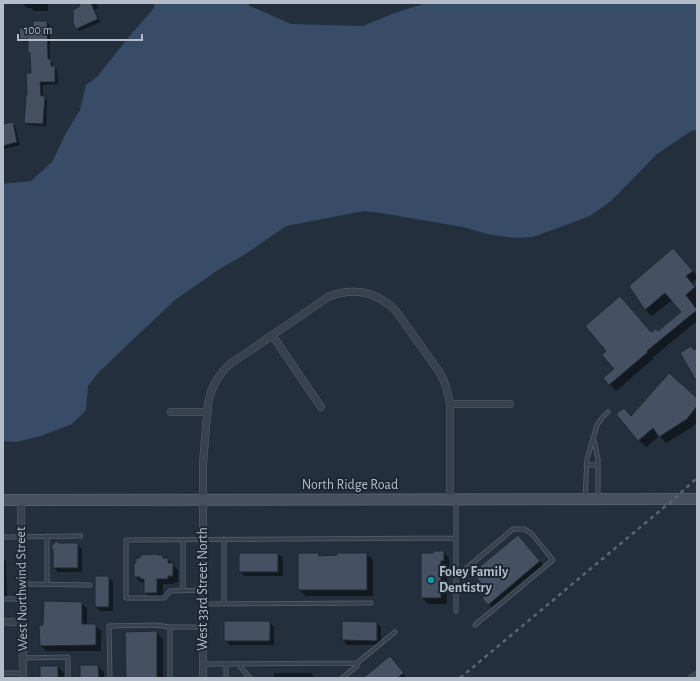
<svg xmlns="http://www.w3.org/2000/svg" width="700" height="681" font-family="'Alegreya Sans',sans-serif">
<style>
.water{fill:#394c67}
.shadow{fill:#0007}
.building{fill:#455162;stroke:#1f2835}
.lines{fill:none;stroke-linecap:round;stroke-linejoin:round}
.lane-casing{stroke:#565f6c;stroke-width:5}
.street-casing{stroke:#565f6c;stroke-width:8}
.secondary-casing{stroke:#565f6c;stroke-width:12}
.lane{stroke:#38414e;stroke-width:3.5}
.street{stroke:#38414e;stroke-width:7}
.secondary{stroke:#465061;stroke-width:10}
.rail{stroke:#5a6575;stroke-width:2.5;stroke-dasharray:4 4;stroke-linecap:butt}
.culture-dot{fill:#0f9aa8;stroke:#1d2633;stroke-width:1.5}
.labels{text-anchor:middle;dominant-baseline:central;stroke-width:4;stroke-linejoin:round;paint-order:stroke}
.street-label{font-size:14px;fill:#b4bcc9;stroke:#1d2633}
.poi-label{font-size:14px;font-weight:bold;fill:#b4bcc9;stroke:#1d2633;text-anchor:start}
</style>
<rect width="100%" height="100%" fill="#242f3e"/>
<path class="water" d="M155 3H247L250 6 291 24 363 26 392 14 426 3H697V130L691 131 657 154 611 201 590 216 533 237 514 238 487 234 463 227 381 213 364 211 286 226 247 253 218 270 175 300 141 332 98 373 88 386 86 410 72 424 41 436 16 442 3 441V184L31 181 52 162 66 133 80 110 86 85 97 77 128 38 154 8Z"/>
<path class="shadow" d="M24 3H48V11H34L31 8H27L24 5Z
M80 3H96L98 8 95 10 100 22 80 31 77 28 82 7Z
M47 22 50 25V60L53 63V67L57 70 58 84 43 85V97L47 100 46 126 28 125 25 122 28 96 32 74 31 55 29 52V42H23L21 39 20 29H34Z
M12 123 15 126 20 145 3 149V125Z
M679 255 697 276V279L692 283 697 289V321L652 358 653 359 616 391 610 384 615 369 608 351 626 303 652 333 658 332 682 312 672 300 652 316 646 310 630 286Z
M697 400V421L694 426 666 443 659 436 646 447 639 440 624 409 632 416Z
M518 536 546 568 495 610 488 604 490 593Z
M58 544H77L82 549V572H58L54 568V548Z
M443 552 449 558V567H447V604H428L422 598V554H434Z
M278 554 283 558V576H245L240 572Z
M319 554 322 557 367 554 373 560V596H306L299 590Z
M163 556 165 559H168L178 570V582H174V584H163V598L151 599 145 592V582H141L135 576Z
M3 558 6 561 7 599H3Z
M108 577 113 582V611H100L96 606Z
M81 603 87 608V625H95L101 631V651H46L41 646 44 626Z
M269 622 274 627V645H230L225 640Z
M377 623 381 627V645H347L343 640Z
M156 632 163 639V678H127Z
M394 662 406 677H407L408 678H364Z
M81 666H98L104 672V678H81Z
M58 667 64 673V678H41Z
M274 673H311L315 678H274Z"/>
<path class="building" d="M79 3H91L98 19 76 29 73 23V10L80 6Z
M33 21H47L48 59H51V66H55V82H40L41 96H45L43 124 24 123 26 95H27L26 73H31L30 53H28V39H20L19 28H33Z
M13 122 17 142 3 146V124Z
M673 248 693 271 686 276 695 287 686 295 697 310 647 351 648 352 609 385 603 378 614 369 602 355 606 351 585 326 620 296 651 332 656 329 658 331 681 312 665 293 645 310 629 286Z
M691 346 694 350 697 348V382L680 353Z
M669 373 697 398V406L687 419 659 437 653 428 638 441 616 414 624 408 631 416Z
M518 535 540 561 488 605 482 598 489 593 472 573Z
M56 541 59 543H78V568H53V549L51 547Z
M433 551H444V561H441V598H421V553H433Z
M239 553H278V572H239Z
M298 553H319V556L337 555V553H367V590H298Z
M157 554V555H163V558H168V563H173V576H168V579H157V593H144V579H140V577H134V563H136V558H140V555Z
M95 576H109V607H95Z
M44 601 82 602V624H96V645L40 646 39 625H43Z
M224 621H270V641H224Z
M342 621 377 622V641L342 640Z
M157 631V678H126L125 632Z
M390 656 404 673 397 678H363Z
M80 665H98L99 678H80Z
M40 666H58V678H40Z"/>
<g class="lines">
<defs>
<path id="lane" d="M594 440 598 459V498
M586 465H598
M585 498 587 459 597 425 602 418 608 412
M456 500V611
M47 536V584
M3 537 81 536
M183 540V591
M456 577 513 529H524L531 533 553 560 475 625
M22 584 90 585
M203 590 170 591 164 598H126V540L456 538
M3 599H22
M203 604 371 603
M224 604V539
M170 627V678
M22 658 68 657V678
M203 664 357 663
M238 664 250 678
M3 673H23
M110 678 109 626 156 625 170 627H203
M226 678V664
M342 678 357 666V663L395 632"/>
<path id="street" d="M272 335 321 407
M450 404H510
M171 412H208
M21 500 23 678
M3 622H22
M203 678V463L208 403 211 392 216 381 223 371 230 364 328 297C354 287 376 291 396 311L440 373C446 383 448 392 450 404V499
M692 678 697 675"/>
<path id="secondary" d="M3 500 697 499"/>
</defs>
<use href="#lane" class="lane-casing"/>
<use href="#street" class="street-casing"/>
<use href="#secondary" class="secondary-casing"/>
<use href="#lane" class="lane"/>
<use href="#street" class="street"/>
<use href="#secondary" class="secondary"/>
<path class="rail" d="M460 678 674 499 697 478"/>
</g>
<circle class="culture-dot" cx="431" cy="580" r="4"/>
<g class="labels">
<g class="street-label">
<text x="350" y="485">North Ridge Road</text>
<text transform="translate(22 589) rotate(-91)">West Northwind Street</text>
<text transform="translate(203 589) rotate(-90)">West 33rd Street North</text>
</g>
<g class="poi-label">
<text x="439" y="572">Foley Family<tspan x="439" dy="16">Dentistry</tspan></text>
</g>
</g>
<rect width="700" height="681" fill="none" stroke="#b4bcc9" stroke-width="8"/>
<path d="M18 34v6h124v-6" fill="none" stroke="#b4bcc9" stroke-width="2"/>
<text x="24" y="34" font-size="12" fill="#b4bcc9" stroke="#1d2633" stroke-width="3" paint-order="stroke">100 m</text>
</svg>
